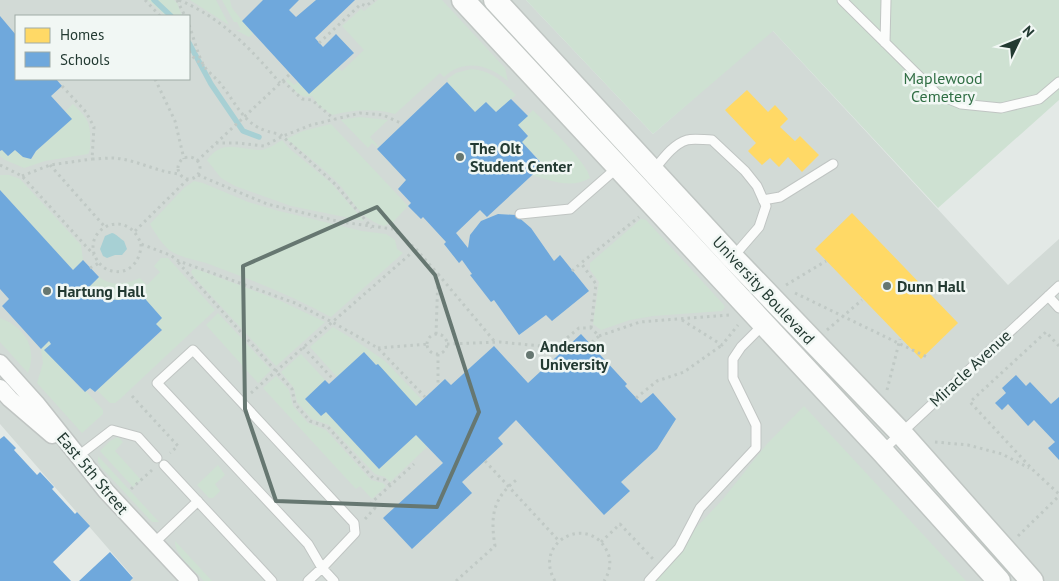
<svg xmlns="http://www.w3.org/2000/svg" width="1059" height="581" font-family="'PT Sans',sans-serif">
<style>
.built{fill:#d2dad6;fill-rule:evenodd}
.green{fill:#cee1d2}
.water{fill:#a7d0d4}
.homes{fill:#ffd966}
.schools{fill:#6fa8dc}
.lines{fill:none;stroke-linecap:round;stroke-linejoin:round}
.stream{stroke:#a7d0d4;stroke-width:5.5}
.service-casing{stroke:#c0c5c3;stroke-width:11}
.minor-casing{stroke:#c0c5c3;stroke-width:19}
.secondary-casing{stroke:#c0c6c3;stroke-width:25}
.path{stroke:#c0c9c5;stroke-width:3;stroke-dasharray:2.5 4;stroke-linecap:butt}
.service{stroke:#fbfcfb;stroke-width:9}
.minor{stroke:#fbfcfb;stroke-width:16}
.secondary{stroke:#fbfcfb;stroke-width:22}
.marked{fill:none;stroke:#667771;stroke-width:4;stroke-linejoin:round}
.poi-dot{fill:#667771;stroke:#f1f7f4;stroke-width:2}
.labels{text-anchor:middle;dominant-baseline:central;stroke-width:5;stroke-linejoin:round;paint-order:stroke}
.park-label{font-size:16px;fill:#306e44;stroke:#f1f7f4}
.poi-label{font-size:16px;font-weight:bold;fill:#233a32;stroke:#f1f7f4;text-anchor:start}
.street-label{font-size:16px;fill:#233a32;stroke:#f1f7f4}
</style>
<rect width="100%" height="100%" fill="#e3e9e6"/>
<path class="built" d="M0 0H526L653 134 772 30 1008 285 1059 239V581H129L133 577 0 424ZM16 16H189V79H16Z"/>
<path class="green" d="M148 0H174L177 3 182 16H166Z
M190 0H216L229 25Z
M222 0H230L232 8 253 34 249 37 236 30H241L237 22H234Z
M378 0H442L505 68 508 81C489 65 464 58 444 77L440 73 395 114C373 108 353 110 332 115L319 106 312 96C300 100 294 89 286 81L288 79 294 85 298 82 309 94 337 68 342 71 364 50 342 26 361 9 364 11Z
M526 0H1059V100L938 208 773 31 653 134Z
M471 69C491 70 503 82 516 95L496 112 486 102 475 112 447 82H449L447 79 456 73Z
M73 104C85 116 91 121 90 139 90 145 91 149 88 154L45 161 24 168 5 160 0 156V151L2 150 8 156 15 150 23 157 32 159 36 151 71 119 65 112Z
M533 110C546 124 587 162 590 178 572 189 551 181 532 175L543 164 522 142 528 136 518 125Z
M359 117 388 120 370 137 379 147 378 148 372 143 368 148 341 120Z
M331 124 408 206 393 222 384 226C356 217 353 197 334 179 319 165 302 151 286 139L303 131Z
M282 140 290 149 331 183 364 221 291 206 235 186 221 178 207 160C223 138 239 150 261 150 268 149 276 144 282 140Z
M0 175H9L20 179 81 245 83 260 73 270 0 190Z
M194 181 203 183 248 202 275 210 362 231 386 234 395 240 397 249 403 253 331 317C294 297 255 281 214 266 202 261 186 259 174 253 164 248 155 233 150 224L184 188Z
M641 219 646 220 723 304 725 307 722 311 653 316 630 320 601 330 593 324 599 282 590 270V263Z
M161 258H168L215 310 120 399 115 403H110L97 390 162 331 156 324 162 318 140 294C122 304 104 302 89 287L99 277C112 287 126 284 140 278L147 285 160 272 154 266Z
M193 269 199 270 281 301 325 322 276 366 194 277 191 272Z
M218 313 271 370 258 383 206 325Z
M0 318C24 327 38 347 28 373L0 342Z
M333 327 359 343 385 361 422 400 416 406 364 352 337 377 310 347Z
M49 341 51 344 45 350 84 392 86 391 103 410V414L82 433 37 383 43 363 41 349Z
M301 354 325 380 305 399 321 416 326 412 379 469 416 435 427 447 390 482 385 477 375 474 329 425 312 419 297 402 294 388 281 372Z
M276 376 289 390 293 406 308 423 326 430 371 480 383 483 386 486 372 499 360 486 356 489 263 388Z
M804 406 966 581H646L723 499 767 444Z
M118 437 123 442 115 451 141 480 133 487 100 451 110 441Z
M98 456 159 522H152L101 467 98 462Z
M218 465 225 475 215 484 220 491 213 498H209L197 485Z
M175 541 212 581H204C195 570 174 555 175 541Z"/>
<path class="water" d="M112 233C117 234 120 239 124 241L127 249 122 255H115L107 258 103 256 100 249 105 236Z"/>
<path class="homes" d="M747 90 768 112 775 105 788 119 780 127 795 141 800 136 819 155 802 172 788 157 779 167 770 158 762 165 748 151 756 143 725 110Z
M852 213 958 323 921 359 815 249Z"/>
<path class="schools" d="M263 0H299L289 10 296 17 316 0H355L315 38 323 47 336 34 354 53 309 94 242 21Z
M0 16 16 35V79H56L62 86 51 96 72 119 36 151 31 159 23 157 15 150 8 156 2 150 0 151Z
M447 82 475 112 486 102 496 112 511 99 528 116 518 125 528 136 522 142 543 165 487 217 480 210 456 233 468 248 470 235 481 221 498 214 516 215 531 228 554 261 560 255 589 291 552 321 546 315 519 335 494 300 491 302 470 275 472 274 462 260 459 263 444 244 446 242 423 217 421 219 408 206 411 203 398 189 406 180 377 149Z
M0 190 73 270 83 260 99 277 89 287 97 295 105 299 118 300 134 297 140 293 162 318 156 324 162 330 95 392 90 388 85 392 44 350 51 344 49 341 41 349 2 306 9 299 0 289Z
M581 334 627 384 625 386 641 403 653 393 676 419 657 449 621 482 630 491 604 515 516 420 498 438 503 444 462 482 472 493 412 549 383 518 443 463 416 435 379 469 326 412 321 416 305 399 325 380 329 384 364 352 376 365 378 364 416 406 445 379 451 385 494 346 528 383Z
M1016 375 1026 386 1030 382 1051 404 1059 397V460L1048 448 1055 442 1034 420 1028 426 1008 404 1002 410 995 403 1006 393 1002 388Z
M4 436 16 448 14 450 37 475 40 472 54 487 52 489 75 514 77 512 90 526 53 562 71 581H0V439Z
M110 552 133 578 130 581H79Z"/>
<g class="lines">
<path class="stream" d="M154 0 171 16
M189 43 211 84 243 131 259 137"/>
<defs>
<path id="service" d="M842 0 937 94 961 104 1001 108 1039 99 1059 82
M885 43 886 0
M653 171C662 160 673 144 687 140 694 138 704 140 712 140L745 171 757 186 766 206 759 227 733 257
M763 200 780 197 833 164
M520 214 570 209 618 167
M1048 296 1059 308
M193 350 354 523 355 533 322 568 308 544 157 383Z
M882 451 1059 286
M77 457 112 430 138 437 157 458
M164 465 272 581
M154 543 198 501
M308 581 322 568 334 581
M649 581 679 548 700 508 756 448V425L733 378V359L741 347 764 324"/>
<path id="minor" d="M0 363 36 403 106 491 190 581
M0 388 10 399 52 435"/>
<path id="secondary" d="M463 0 882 451 999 581
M495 0 732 257 900 432 1032 581"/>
</defs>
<use href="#service" class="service-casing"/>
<use href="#minor" class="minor-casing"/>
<use href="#secondary" class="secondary-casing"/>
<path class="path" d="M145 0 160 16
M177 0 185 16
M179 0C222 18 251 49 280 83
M189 25C194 38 197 53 204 66 208 72 215 77 220 83 240 108 244 129 280 134L336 185 372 228
M319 43 361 4 366 6 374 0
M189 51 194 58 204 66
M155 79 175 121 184 159
M283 81 302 99 312 100 334 119
M62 86 86 112 94 127 92 159C99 159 106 158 112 158 136 159 156 172 180 174
M216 143H238L264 146 283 136 311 125 360 113 383 115 403 124
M178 168a11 11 0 1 1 22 0a11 11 0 1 1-22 0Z
M197 161 290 74
M0 165 22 176 94 255
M50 165 105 227
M198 175 267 204 341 222 393 229 416 249 438 274 436 335
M22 176 50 165 92 159
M135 231 188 179
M141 244C141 260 130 275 112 271 106 270 101 266 97 260 79 230 127 205 141 244L170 255 176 259
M90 268 99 263
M572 271 581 263
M438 274 495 342
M786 285 826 261
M795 293 929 358
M682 320 722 345 738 325
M591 328 596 284 581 263 639 217
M827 330 862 300
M427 344a10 10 0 1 1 20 0a10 10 0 1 1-20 0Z
M599 336 640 322 729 315
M447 344 500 342 551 347 557 346 579 328H591L599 336 590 344
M1059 346 1046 332 970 402 1032 469 1059 494
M303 347 334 380
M378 348 428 344
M438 354V386
M887 390 900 339
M251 393 416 249
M132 396 178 446 170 453
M636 398 657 381 684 372 722 345
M935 442 968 445 1002 454 1029 468
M485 461 559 541
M390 485 385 480 373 478 328 427 310 421 295 404 292 389 176 260 295 303 332 322 378 348 425 397
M131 489 152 470
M365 519 375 508 371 503 414 464
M1018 536 1059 496
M601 542 620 524 653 559
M456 581 495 546C490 515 493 497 519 478
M555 581C532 542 588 513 607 551 612 561 610 572 604 581"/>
<use href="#service" class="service"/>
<use href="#minor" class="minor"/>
<use href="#secondary" class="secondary"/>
</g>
<path class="marked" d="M377 207 435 275 479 412 437 507 276 501 245 409 243 266Z"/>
<g class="poi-dot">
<circle cx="460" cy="157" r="5"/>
<circle cx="887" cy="286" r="5"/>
<circle cx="47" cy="291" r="5"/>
<circle cx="530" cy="355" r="5"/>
</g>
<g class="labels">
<g class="park-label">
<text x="943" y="78">Maplewood<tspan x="943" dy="18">Cemetery</tspan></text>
</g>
<g class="poi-label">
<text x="470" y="148">The Olt<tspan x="470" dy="18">Student Center</tspan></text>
<text x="897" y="286">Dunn Hall</text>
<text x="57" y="291">Hartung Hall</text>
<text x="540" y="346">Anderson<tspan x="540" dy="18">University</tspan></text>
</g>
<g class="street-label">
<text transform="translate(764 290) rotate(47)">University Boulevard</text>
<text transform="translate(970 368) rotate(-43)">Miracle Avenue</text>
<text transform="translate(93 473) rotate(50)">East 5th Street</text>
</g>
</g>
<rect x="15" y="15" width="175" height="65" fill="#f1f7f4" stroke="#9faba6"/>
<rect x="25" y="28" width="25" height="15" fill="#ffd966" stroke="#9faba6"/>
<text x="60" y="40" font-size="15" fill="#233a32">Homes</text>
<rect x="25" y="52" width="25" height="15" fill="#6fa8dc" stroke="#9faba6"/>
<text x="60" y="65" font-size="15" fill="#233a32">Schools</text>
<g transform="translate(1019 40) rotate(47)" stroke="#f1f7f4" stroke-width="4" paint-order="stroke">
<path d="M0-4L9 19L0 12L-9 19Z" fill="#233a32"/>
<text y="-8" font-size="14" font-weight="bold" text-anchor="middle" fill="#233a32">N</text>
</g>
</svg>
